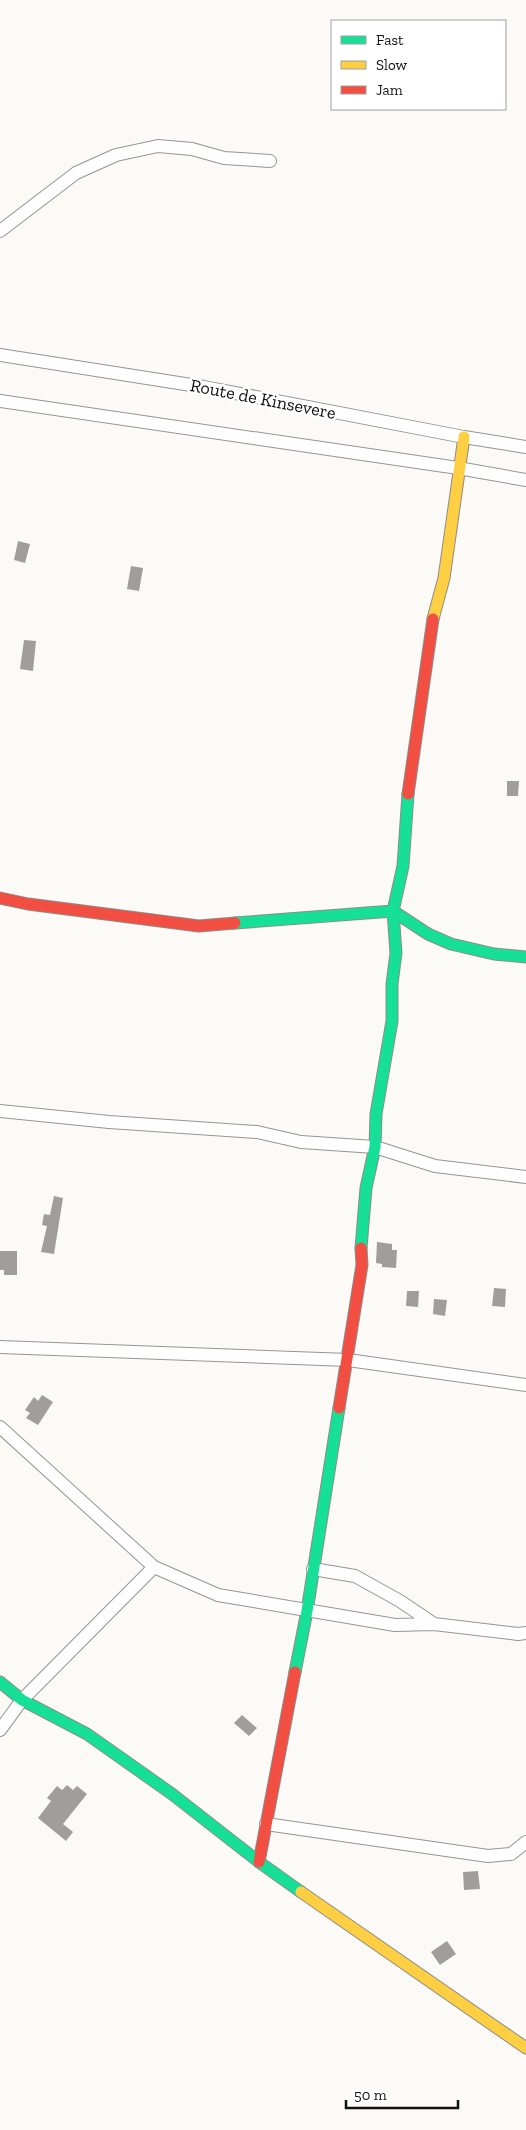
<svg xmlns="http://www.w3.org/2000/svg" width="526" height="2130" font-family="'Zilla Slab',serif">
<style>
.building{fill:#a09d9b}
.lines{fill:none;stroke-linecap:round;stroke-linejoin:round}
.street-casing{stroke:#969594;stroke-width:14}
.fast-casing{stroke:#8d8c8a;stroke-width:13}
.slow-casing{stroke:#8d8c8a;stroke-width:13}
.jam-casing{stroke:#8d8c8a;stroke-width:13}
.street{stroke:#fffefe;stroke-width:12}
.fast{stroke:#16e098;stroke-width:11}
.slow{stroke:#ffcf43;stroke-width:11}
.jam{stroke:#f24e42;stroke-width:11}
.labels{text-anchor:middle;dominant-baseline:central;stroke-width:5;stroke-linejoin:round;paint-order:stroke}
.street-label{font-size:18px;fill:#101010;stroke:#fff}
</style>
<rect width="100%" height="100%" fill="#fcfaf6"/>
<path class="building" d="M18 541 30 544 25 563 14 560Z
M131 566 143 568 139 591 127 589Z
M24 640 36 641 33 671 20 669Z
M507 781H519L518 796H507Z
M54 1196 63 1198 54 1254 41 1252 47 1226 42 1225 44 1214 50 1215Z
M377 1242 392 1244V1250H397L396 1268 382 1267V1264L376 1263Z
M0 1251H17V1275H4V1270H0Z
M494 1288 506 1289 505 1307 492 1306Z
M407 1291H419L418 1307 406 1306Z
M434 1299 447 1300 445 1316 433 1314Z
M42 1395 53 1402 38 1425 26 1418 30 1413 25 1410 34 1397 38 1401Z
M242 1715 257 1728 249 1736 234 1723Z
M67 1785 73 1790 77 1786 87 1794 63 1824 73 1832 66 1841 38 1818 51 1801 47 1798 57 1786 62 1790Z
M478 1871 480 1889 464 1890 463 1872Z
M447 1941 456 1954 440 1965 431 1952Z"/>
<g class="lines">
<defs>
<path id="street" d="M0 231 76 173 116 155 158 146 192 149 224 158 270 161
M0 355 204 387 464 437 526 447
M0 401 458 468 526 480
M0 1111 109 1122 257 1132 301 1142 375 1147 435 1166 526 1177
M0 1347 348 1360 526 1385
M0 1427 154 1567 218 1595 395 1625 434 1624
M313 1569 355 1576 400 1601 434 1624 518 1634 526 1633
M0 1730 22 1700 154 1567
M266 1824 488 1856 511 1854 526 1842"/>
<path id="fast" d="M235 923 393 911 428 934 451 944 494 954 526 957
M361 1248 366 1188 375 1147 376 1114 392 1021V984L396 953 393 911 403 866 408 794
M295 1672 307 1611 339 1408
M0 1682 22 1700 87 1734 172 1794 259 1862 301 1892"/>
<path id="slow" d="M433 619 444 578 464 437
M301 1892 526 2048"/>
<path id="jam" d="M408 794 433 619
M0 898 28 904 199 926 235 923
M339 1408 362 1265 361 1248
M259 1862 295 1672"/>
</defs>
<use href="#street" class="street-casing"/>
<use href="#fast" class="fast-casing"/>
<use href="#slow" class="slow-casing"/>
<use href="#jam" class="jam-casing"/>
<use href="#street" class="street"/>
<use href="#fast" class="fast"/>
<use href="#slow" class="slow"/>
<use href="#jam" class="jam"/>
</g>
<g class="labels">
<g class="street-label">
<text transform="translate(263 399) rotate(11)">Route de Kinsevere</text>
</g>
</g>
<rect x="331" y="20" width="175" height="90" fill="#ffffff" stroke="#9f9f9f"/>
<rect x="341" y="36" width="25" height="8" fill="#16e098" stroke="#9f9f9f"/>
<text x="376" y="45" font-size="15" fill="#101010">Fast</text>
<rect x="341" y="61" width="25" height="8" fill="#ffcf43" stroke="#9f9f9f"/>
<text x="376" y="70" font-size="15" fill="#101010">Slow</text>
<rect x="341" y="86" width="25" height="8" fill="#f24e42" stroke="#9f9f9f"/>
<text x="376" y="95" font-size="15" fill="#101010">Jam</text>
<path d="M346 2100v8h112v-8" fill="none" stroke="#101010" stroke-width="2.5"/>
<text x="354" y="2100" font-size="15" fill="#101010" stroke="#ffffff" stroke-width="4" paint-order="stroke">50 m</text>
</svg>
